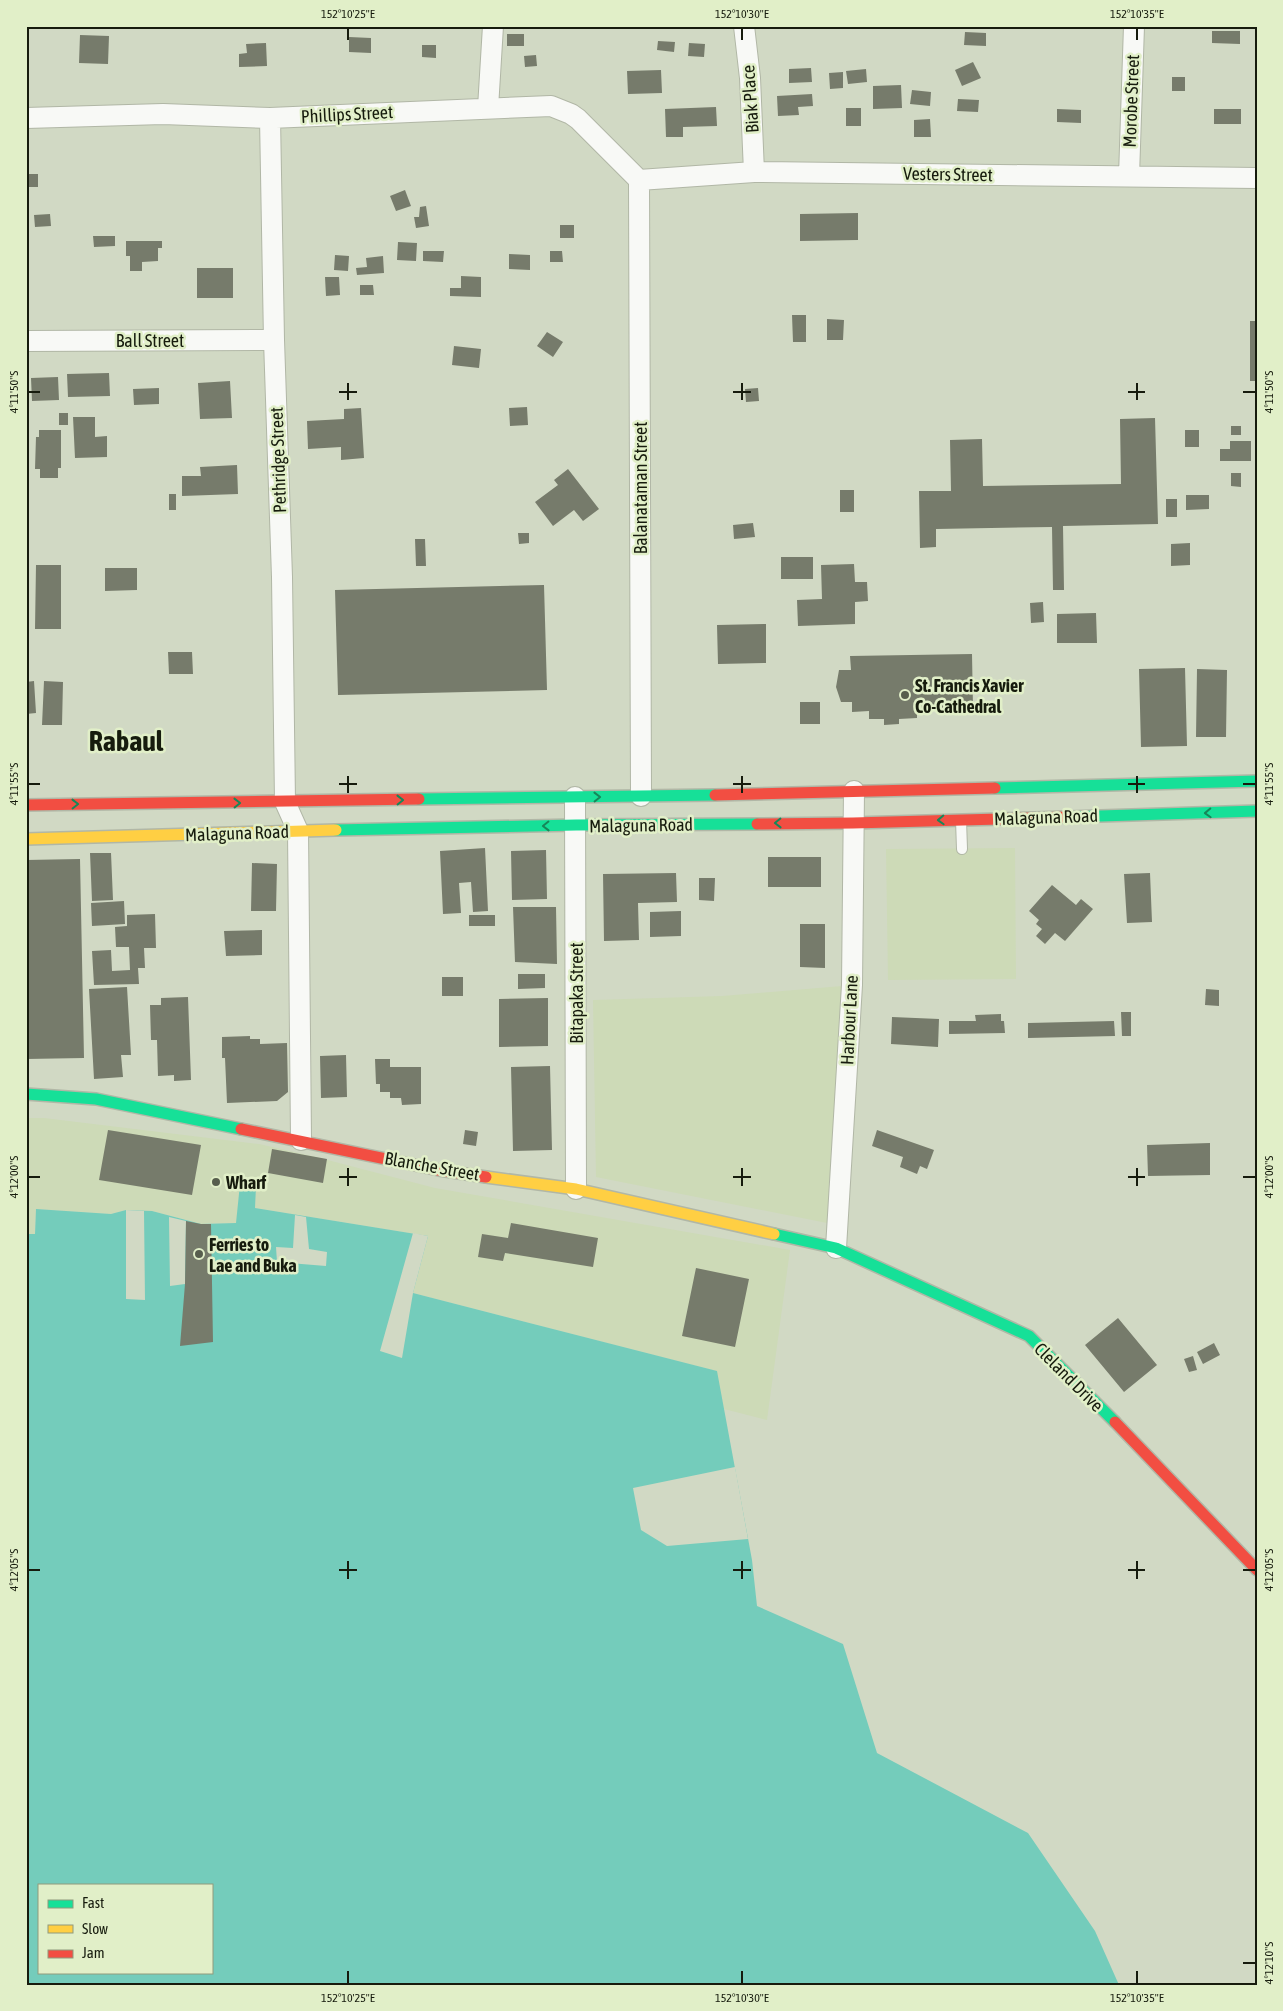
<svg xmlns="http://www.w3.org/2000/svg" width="1283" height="2011" font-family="'Asap Condensed',sans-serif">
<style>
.built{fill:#cddab7}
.water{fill:#74ccbb;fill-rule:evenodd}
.pier{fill:#d1d9c4}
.building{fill:#767b6b}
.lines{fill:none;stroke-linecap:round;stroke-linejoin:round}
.lane-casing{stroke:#b1b7a6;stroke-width:12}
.street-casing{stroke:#b1b7a6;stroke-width:22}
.fast-casing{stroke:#b1b7a6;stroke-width:14}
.slow-casing{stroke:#b1b7a6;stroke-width:14}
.jam-casing{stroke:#b1b7a6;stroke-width:14}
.lane{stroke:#f8f9f6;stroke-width:10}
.street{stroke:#f8f9f6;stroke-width:20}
.fast{stroke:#16e098;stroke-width:11}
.slow{stroke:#ffcf43;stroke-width:11}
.jam{stroke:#f24e42;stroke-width:11}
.oneway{stroke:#168759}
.ticks{fill:none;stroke:#161b0d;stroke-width:2}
.poi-dot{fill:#575e4d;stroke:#e1efc8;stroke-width:2}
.labels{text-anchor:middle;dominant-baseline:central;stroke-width:5;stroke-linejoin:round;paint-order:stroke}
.street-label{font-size:18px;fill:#161b0d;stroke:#e1efc8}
.poi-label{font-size:18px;font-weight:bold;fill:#161b0d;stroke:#e1efc8;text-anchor:start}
.town-label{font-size:28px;font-weight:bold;fill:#161b0d;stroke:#e1efc8}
.neatline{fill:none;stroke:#161b0d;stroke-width:2}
.ticks-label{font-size:12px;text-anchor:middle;fill:#161b0d}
</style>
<rect width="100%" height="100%" fill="#d1d9c4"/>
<path class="built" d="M1015 848 1016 979 888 980 886 849Z
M842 986 832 1224 596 1177 593 1000 722 996Z
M26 1118H44L259 1144 316 1157 435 1188 790 1250 767 1420 724 1409 716 1371 413 1293 428 1236 255 1208 256 1187 240 1184 237 1223 201 1224 152 1211 126 1210 111 1214 36 1209 35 1234H26Z"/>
<path class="water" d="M240 1184 256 1187 255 1208 428 1236 413 1293 717 1371 752 1560 757 1606 843 1644 877 1753 1028 1833 1095 1931 1119 1985H26V1234H35L36 1209 111 1214 126 1210 152 1211 201 1224 236 1223ZM39 1885H211V1972H39Z"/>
<path class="pier" d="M126 1210 144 1211 145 1300 126 1299Z
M295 1215 306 1217 309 1249 327 1252 326 1266 277 1262 276 1247 293 1248Z
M169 1217 186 1221 185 1284 170 1286Z
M413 1233 428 1236 413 1293 402 1358 380 1351Z
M735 1467 748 1539 667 1546 641 1530 633 1488Z"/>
<path class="building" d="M1212 31H1240V44L1212 43Z
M965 32 986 33V46L964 45Z
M507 34H524V46H507Z
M80 35 109 36 108 64 79 63Z
M349 37 371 38V53L349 52Z
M658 41 675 42 674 52 657 50Z
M266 43 267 66 239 67V54L247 53 246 44Z
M689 43 705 44 704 57 688 56Z
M422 45H436V58L422 57Z
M536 55 537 66 525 67 524 56Z
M973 62 981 78 962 86 955 70Z
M811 68 812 82 789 83V69Z
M866 69 867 82 848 84 846 71Z
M661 70 662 93 628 94 627 71Z
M843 72V88L830 89 829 73Z
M1172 77H1185V91H1172Z
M901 85 902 108 873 109V86Z
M912 90 931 92 930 106 910 104Z
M812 94 813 106 798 107 799 115 778 116 777 96Z
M958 99 979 100 978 112 957 111Z
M716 107 717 126 683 127V137H666L665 109Z
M846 108H861V126H846Z
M1057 109 1081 110V123L1057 122Z
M1214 109H1241V124H1214Z
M930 119 931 137H914V120Z
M28 174H38V187H28Z
M405 190 411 206 396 211 390 196Z
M426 206 429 226 416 228 414 217H419L420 207Z
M858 213V240L800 241V214Z
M50 214 51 226 35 227 34 215Z
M560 225H574V238H560Z
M93 236H115V246L94 247Z
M126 241H162V248H158V261L142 262V271H130V256H126Z
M398 242 417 243 416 261 397 260Z
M423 251H444L443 262 423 261Z
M550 251H562L563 262H550Z
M509 254 530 255V270L509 269Z
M335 255 349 256 348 271 334 270Z
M383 256 384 273 357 275 356 268 367 267 366 258Z
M197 268H233V298H197Z
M461 276 481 277V297L450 296V288H461Z
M325 277H339L340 295 326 296Z
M360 285H373L374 295H360Z
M792 315H806V342H793Z
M827 319 844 320 843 340H827Z
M1250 321H1257V381H1250Z
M547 332 563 342 553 357 537 346Z
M454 346 481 349 479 368 452 365Z
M109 373 110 396 68 397 67 374Z
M58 377 59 400 32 401 31 378Z
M230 381 232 418 200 419 198 383Z
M159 388V404L134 405 133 389Z
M758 388 759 401 746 402 745 389Z
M527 407 528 425 510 426 509 408Z
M361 408 364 458 341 460V447L308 449 307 421 344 419V409Z
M59 413H68V425H59Z
M73 417H95V437L107 436V457L75 458Z
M1155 418 1158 524 1063 526 1064 590H1053L1052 527 936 529V547L920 548 919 491H951L950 440 982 439 983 486 1121 484 1120 419Z
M1231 426H1241V435H1231Z
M39 430H61V468H58V478H40V469H35L36 437H39Z
M1185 430H1199V447H1185Z
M1230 441H1251V461H1220V449H1230Z
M237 465 238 494 182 496V476H201L200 467Z
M568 469 599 509 583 521 574 510 553 526 535 502 558 485 554 480Z
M1231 473H1241V487L1231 486Z
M840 490H854V512H840Z
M169 494H176V510H169Z
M1186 495H1209V509L1186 510Z
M1166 499H1177V517H1166Z
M753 523 755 537 734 539 733 525Z
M518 533H529V543L519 544Z
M415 539H425L426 566H416Z
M1190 543V565L1171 566V544Z
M781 557H813V579H781Z
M854 564 855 582H867L868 601 855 602V624L798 626 797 600 822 599 821 565Z
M36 565H61V629H35Z
M105 568H137V590L105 591Z
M544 585 547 690 338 695 335 590Z
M1043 602 1044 622 1031 623 1030 603Z
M1096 613 1097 643H1057V614Z
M766 624V663L718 664 717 625Z
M168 652H192L193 674H169Z
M972 654 973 708 917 709V718L899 719V724L884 725V719H869V711L852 712V702H841L836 687 839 670H851L850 656Z
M1185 668 1187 746 1141 747 1139 669Z
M1197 669 1227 670 1226 737H1196Z
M34 681 36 713 26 714V682Z
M44 681 63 682 62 725H42Z
M800 702H820V724H800Z
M485 848 488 911 473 912 471 882 459 883 461 913 443 914 440 851Z
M546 850 547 899 512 900 511 851Z
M90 853H111L113 900 92 901Z
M768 857H821V887H768Z
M80 859 84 1058 26 1059V860Z
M252 863 277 864 276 911H251Z
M676 873 677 902 638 903 639 940 604 941 603 874Z
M1150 873 1152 922 1127 923 1124 874Z
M699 878H715L714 901 699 900Z
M1052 885 1076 905 1081 899 1093 909 1065 941 1055 933 1045 944 1036 936 1042 929 1036 924 1039 920 1029 911Z
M124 901 125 924 92 926 91 903Z
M513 907H556L557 964 515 962Z
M681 911V936L650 937V912Z
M155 914 156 948H144L145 968H138L139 984 94 985 92 951 111 950 112 971 130 970 129 947H116L115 927 127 926V915Z
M469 915H495V926H469Z
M800 924H825V968L800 967Z
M262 930V955L226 956 224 931Z
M518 974H545V988L518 989Z
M442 977H463V996H442Z
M127 987 131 1055H121L123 1077 94 1079 89 989Z
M1206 989 1219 990V1006L1205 1005Z
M188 997 191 1080 174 1081V1075L158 1076 157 1040H151L150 1005H161V998Z
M548 998V1046L499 1047V999Z
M1121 1012H1131V1036H1122Z
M1001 1014V1021H1004L1005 1033 949 1034V1021H976L975 1015Z
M892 1017 939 1019 938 1047 891 1044Z
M1114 1021 1115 1036 1028 1038V1023Z
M250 1036V1039H260V1044L287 1043 288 1092 277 1101 227 1103 225 1058H222V1037Z
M346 1055 347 1097 321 1098 320 1056Z
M375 1059H390V1067H421V1104L402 1105 401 1098H390V1092H380V1084H376Z
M550 1066 552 1150 513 1151 511 1067Z
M108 1130 201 1145 192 1195 99 1180Z
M465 1130 478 1132 476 1146 463 1144Z
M877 1130 934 1150 927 1169 920 1166 917 1174 900 1167 903 1157 872 1146Z
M1210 1143V1175L1148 1176 1147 1145Z
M272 1149 327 1159 323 1183 268 1173Z
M186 1221 201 1224H211L213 1342 180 1346 185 1284Z
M511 1223 598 1238 593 1267 505 1253 503 1261 478 1257 482 1234 508 1238Z
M696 1268 749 1279 735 1347 682 1336Z
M1118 1318 1157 1365 1124 1392 1085 1345Z
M1214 1343 1220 1355 1203 1364 1197 1352Z
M1193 1356 1197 1370 1189 1372 1184 1359Z"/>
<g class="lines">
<defs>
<path id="lane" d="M961 820 962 849"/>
<path id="street" d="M744 26 750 78 754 172
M488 108 493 26
M26 118 163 114 270 118 551 106 571 114 578 119 639 180
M270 118 274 340 282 577 285 802 298 831 301 1140
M1129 176 1134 26
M639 180 754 172 1257 178
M639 180 641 796
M26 341 274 340
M575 797 576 1189
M836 1248 852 985 854 791"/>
<path id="fast" d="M995 788 1257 781
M419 799 715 795
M1069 817 1257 811
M336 830 576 825 757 824
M26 1094 96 1099 241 1129
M774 1234 836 1248 1029 1336 1115 1422"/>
<path id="slow" d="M26 839 336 830
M486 1177 576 1189 774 1234"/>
<path id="jam" d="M715 795 995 788
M26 805 419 799
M757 824 853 823 1069 817
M241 1129 439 1170 486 1177
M1115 1422 1257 1570"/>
</defs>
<use href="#lane" class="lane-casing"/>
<use href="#street" class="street-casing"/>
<use href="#fast" class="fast-casing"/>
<use href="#slow" class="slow-casing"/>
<use href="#jam" class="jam-casing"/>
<use href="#lane" class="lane"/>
<use href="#street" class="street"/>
<use href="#fast" class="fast"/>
<use href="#slow" class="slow"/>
<use href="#jam" class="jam"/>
</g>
<defs><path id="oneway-chevron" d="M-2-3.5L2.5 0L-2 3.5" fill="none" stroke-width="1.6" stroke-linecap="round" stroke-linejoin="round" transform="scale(1.25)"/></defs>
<g class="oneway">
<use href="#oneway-chevron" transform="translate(597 797) rotate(-1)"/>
<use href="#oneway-chevron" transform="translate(400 800) rotate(-1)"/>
<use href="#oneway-chevron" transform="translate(237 803) rotate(-1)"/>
<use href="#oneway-chevron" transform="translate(75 804) rotate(-1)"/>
<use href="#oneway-chevron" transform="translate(1208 813) rotate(178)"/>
<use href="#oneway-chevron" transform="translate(941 820) rotate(178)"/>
<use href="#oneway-chevron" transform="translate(778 823) rotate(179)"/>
<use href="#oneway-chevron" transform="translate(546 826) rotate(179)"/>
</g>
<path class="ticks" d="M348 28V40M742 28V40M1137 28V40M348 383V400M742 383V400M1137 383V400M28 392H40M339 392H357M733 392H751M1128 392H1145M1243 392H1256M348 776V793M742 776V793M1137 776V793M28 784H40M339 784H357M733 784H751M1128 784H1145M1243 784H1256M348 1168V1186M742 1168V1186M1137 1168V1186M28 1177H40M339 1177H357M733 1177H751M1128 1177H1145M1243 1177H1256M348 1561V1579M742 1561V1579M1137 1561V1579M28 1570H40M339 1570H357M733 1570H751M1128 1570H1145M1243 1570H1256M1243 1963H1256M348 1971V1984M742 1971V1984M1137 1971V1984"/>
<g class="poi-dot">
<circle cx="905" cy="695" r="5"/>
<circle cx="216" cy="1182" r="5"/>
<circle cx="199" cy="1254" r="5"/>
</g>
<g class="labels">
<g class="street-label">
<text transform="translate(750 99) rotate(-94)">Biak Place</text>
<text transform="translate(1131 101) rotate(-88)">Morobe Street</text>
<text transform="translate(347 114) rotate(-3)">Phillips Street</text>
<text transform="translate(948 174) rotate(1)">Vesters Street</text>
<text x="150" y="340">Ball Street</text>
<text transform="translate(278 460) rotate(-92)">Pethridge Street</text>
<text transform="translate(640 488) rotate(-90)">Balanataman Street</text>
<text transform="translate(1046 817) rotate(-2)">Malaguna Road</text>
<text transform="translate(641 825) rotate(-1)">Malaguna Road</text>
<text transform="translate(237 833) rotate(-2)">Malaguna Road</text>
<text transform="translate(576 993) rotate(-90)">Bitapaka Street</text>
<text transform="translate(849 1020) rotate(-87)">Harbour Lane</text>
<text transform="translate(432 1166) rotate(10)">Blanche Street</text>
<text transform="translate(1069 1377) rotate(45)">Cleland Drive</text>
</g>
<g class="poi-label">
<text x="915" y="685">St. Francis Xavier<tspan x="915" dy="21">Co-Cathedral</tspan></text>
<text x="226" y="1182">Wharf</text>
<text x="209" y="1244">Ferries to<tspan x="209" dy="21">Lae and Buka</tspan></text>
</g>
<g class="town-label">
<text x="126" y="741">Rabaul</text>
</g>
</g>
<rect width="1283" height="2011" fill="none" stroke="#e1efc8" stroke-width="55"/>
<rect x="38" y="1884" width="175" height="90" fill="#e1efc8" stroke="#909a7d"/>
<rect x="48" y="1900" width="25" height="8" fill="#16e098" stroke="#909a7d"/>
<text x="82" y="1908" font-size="15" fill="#161b0d">Fast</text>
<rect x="48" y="1925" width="25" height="8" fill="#ffcf43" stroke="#909a7d"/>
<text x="82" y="1934" font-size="15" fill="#161b0d">Slow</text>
<rect x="48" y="1950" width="25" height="8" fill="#f24e42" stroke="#909a7d"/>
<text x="82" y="1958" font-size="15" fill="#161b0d">Jam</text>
<rect x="28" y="28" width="1228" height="1956" class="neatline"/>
<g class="ticks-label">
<text x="348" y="18">152°10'25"E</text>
<text x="742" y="18">152°10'30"E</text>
<text x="1137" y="18">152°10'35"E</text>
<text transform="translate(14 392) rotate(-90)" y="4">4°11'50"S</text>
<text transform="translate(1269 392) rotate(-90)" y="4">4°11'50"S</text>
<text transform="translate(14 784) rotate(-90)" y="4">4°11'55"S</text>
<text transform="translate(1269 784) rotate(-90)" y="4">4°11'55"S</text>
<text transform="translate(14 1177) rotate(-90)" y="4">4°12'00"S</text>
<text transform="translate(1269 1177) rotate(-90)" y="4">4°12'00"S</text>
<text transform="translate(14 1570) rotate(-90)" y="4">4°12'05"S</text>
<text transform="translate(1269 1570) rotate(-90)" y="4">4°12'05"S</text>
<text transform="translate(1269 1963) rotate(-90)" y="4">4°12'10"S</text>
<text x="348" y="2002">152°10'25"E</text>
<text x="742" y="2002">152°10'30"E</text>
<text x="1137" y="2002">152°10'35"E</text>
</g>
</svg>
